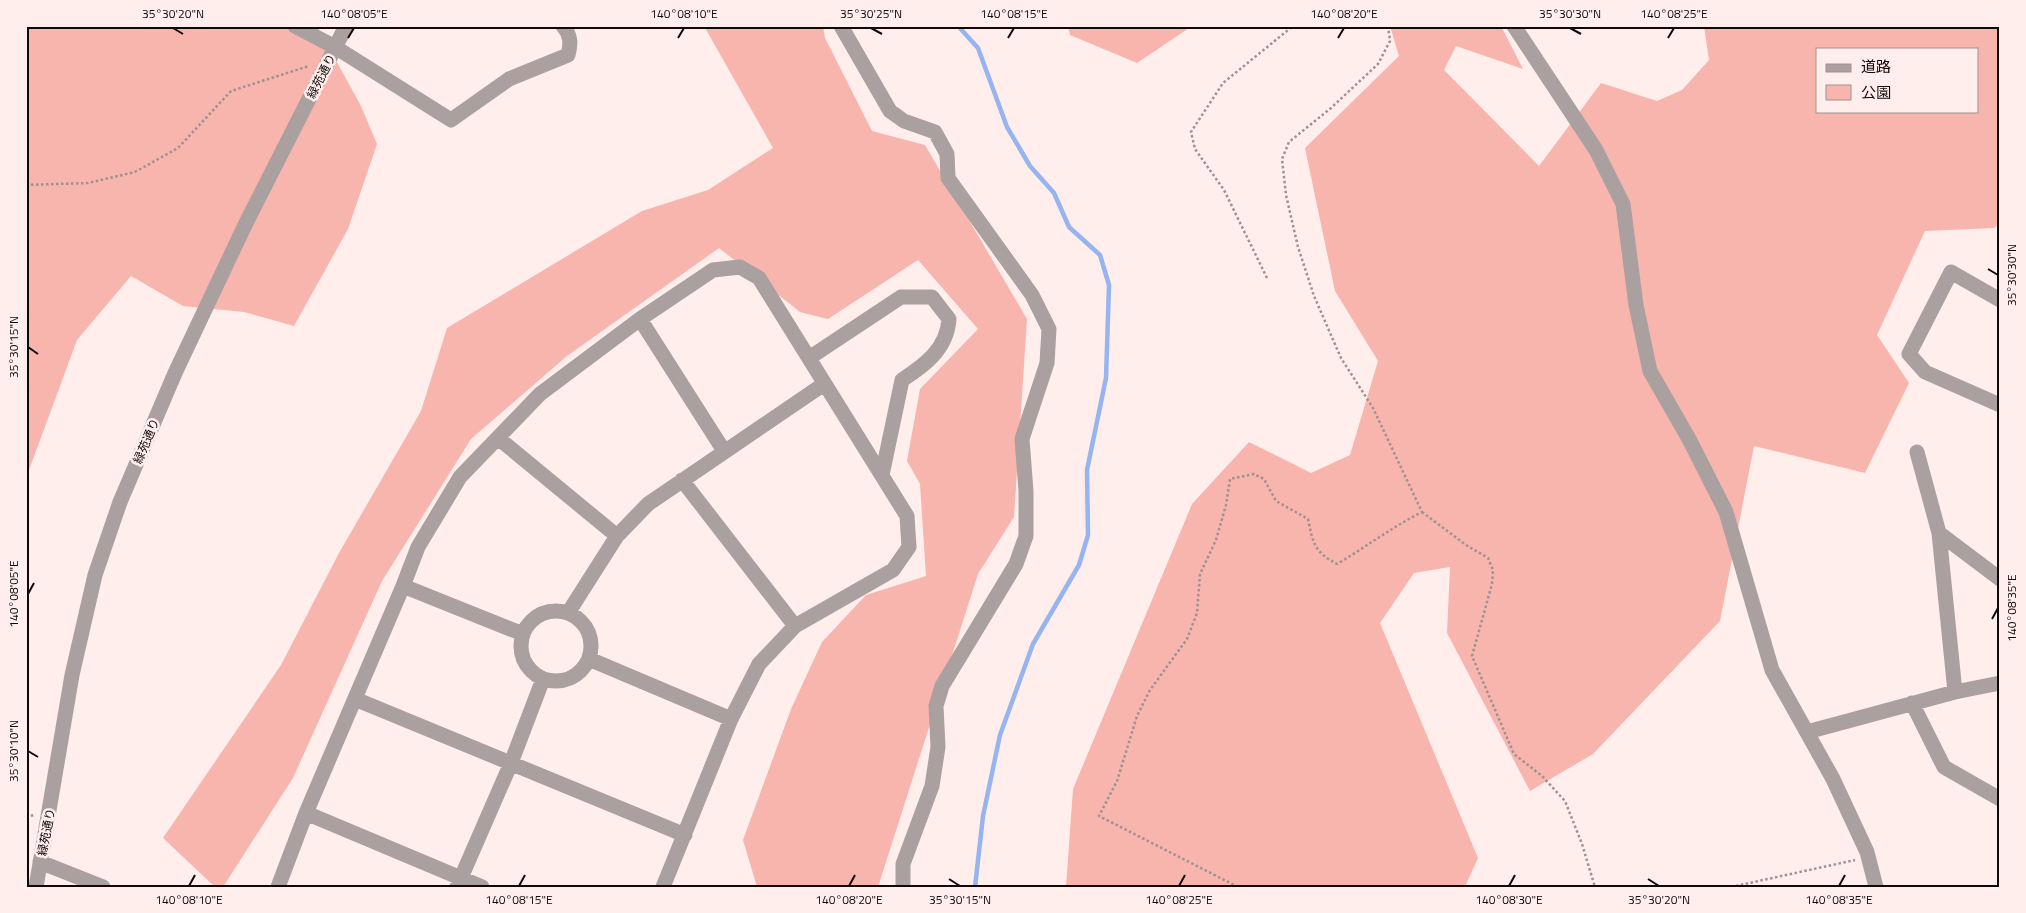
<svg xmlns="http://www.w3.org/2000/svg" width="2026" height="913" font-family="'Titillium Web','Noto Sans JP',sans-serif">
<style>
.green{fill:#f7b5ae;fill-rule:evenodd}
.lines{fill:none;stroke-linecap:round;stroke-linejoin:round}
.stream{stroke:#95b4f0;stroke-width:4.5}
.path{stroke:#9e9190;stroke-width:2.5;stroke-dasharray:2.5 2.5;stroke-linecap:butt}
.minor{stroke:#a9a09f;stroke-width:15}
.ticks{fill:none;stroke:#100909;stroke-width:2}
.labels{text-anchor:middle;dominant-baseline:central;stroke-width:5;stroke-linejoin:round;paint-order:stroke}
.street-label{font-size:12px;fill:#100909;stroke:#ffeeec}
.neatline{fill:none;stroke:#100909;stroke-width:2}
.ticks-label{font-size:12px;text-anchor:middle;fill:#100909}
</style>
<rect width="100%" height="100%" fill="#ffeeec"/>
<path class="green" d="M26 26H317L361 106 377 144 348 229 294 326 244 312 183 306 131 276 77 340 26 478Z
M704 26H823L825 38 872 131 925 145 1027 319 1014 517 978 574 878 887H757L743 840 791 709 822 642 866 595 926 576 920 484 907 461 920 389 978 329 918 260 828 319 800 312 719 248 567 356 471 439 382 581 293 778 223 887H215L163 838 281 665 339 553 421 411 447 328 642 211 708 190 773 148Z
M1068 26H1192L1137 63 1070 35Z
M1390 26H1501L1523 69 1456 46 1444 70 1539 166 1601 83 1657 101 1682 90 1709 60 1704 26H2000V223L1994 228 1925 231 1877 335 1909 383 1865 473 1754 446 1720 621 1593 754 1530 791 1447 633 1450 567 1414 573 1380 623 1478 858 1465 887H1066L1073 789 1192 504 1249 442 1311 473 1350 455 1378 361 1335 291 1305 148 1399 56ZM1817 49H1977V111H1817Z"/>
<g class="lines">
<path class="stream" d="M958 26 978 48 1007 127 1030 166 1054 193 1069 227 1100 255 1109 285 1106 378 1087 470 1088 535 1079 565 1033 644 1000 735 983 816 975 887"/>
<path class="path" d="M26 185 88 183 135 172 178 148 231 91 309 66
M1267 278 1224 190 1195 149 1191 132 1223 83 1293 26
M1422 512 1466 545 1488 558 1493 570 1492 584 1472 656 1514 754 1542 776 1565 801 1582 844 1595 887
M26 817 34 815
M1238 887 1099 816 1117 781 1137 716 1150 690 1187 639 1197 613 1200 574 1216 540 1226 505 1230 479 1254 474 1264 479 1276 501 1308 519C1313 543 1314 552 1337 564 1366 547 1392 527 1422 512L1373 408 1341 358 1314 296 1298 247 1286 195 1282 159 1289 142 1331 108 1378 64 1390 41 1388 26
M1731 887 1855 860"/>
<path class="minor" d="M295 26 335 47 451 120 509 79 568 55C571 44 571 35 563 26
M841 26 890 111 904 121 935 132 947 154 948 178 1032 295 1049 329 1047 363 1022 439 1026 491V536L1016 564 942 686 936 706 938 747 932 786 903 864V887
M1514 26 1596 150 1623 204 1636 305 1650 371 1689 439 1726 512 1772 670 1833 779 1867 852 1876 887
M2000 300 1951 272 1909 354 1925 372 2000 405
M640 319 724 451
M809 358 901 297H932L949 319C947 349 925 365 902 380L882 475
M498 438 617 536
M1917 452 1939 533 2000 579
M682 480 795 626
M1939 533 1955 692
M521 646a35 35 0 1 1 70 0a35 35 0 1 1-70 0Z
M568 613 617 536 648 504 824 384
M523 634 403 586 418 547 460 477 540 394 640 319 713 270 740 267 759 278 907 516 909 547 893 570 795 626 759 664 731 719 663 887
M589 659 731 719
M355 699 685 835
M1912 703 1944 767 2000 799
M1807 732 1955 692 2000 683
M306 813 482 887
M40 862 103 887
M36 887 72 675 95 575 120 502 175 373 245 225 346 26
M278 887 306 813 403 586
M457 887 511 763 543 679"/>
</g>
<path class="ticks" d="M173 28 183 34M871 28 882 34M1570 28 1581 34M348 38 354 28M678 38 684 28M1008 38 1014 28M1338 38 1344 28M1668 38 1674 28M1988 269 1998 275M28 347 38 354M28 594 34 583M1992 619 1998 608M28 751 38 757M949 879 960 886M1648 879 1659 886M189 886 195 875M519 886 525 875M849 886 855 875M1179 886 1185 875M1509 886 1515 875M1839 886 1845 875"/>
<g class="labels">
<g class="street-label">
<text transform="translate(321 76) rotate(-63)">緑苑通り</text>
<text transform="translate(146 441) rotate(-67)">緑苑通り</text>
<text transform="translate(46 832) rotate(-79)">緑苑通り</text>
</g>
</g>
<rect width="2026" height="913" fill="none" stroke="#ffeeec" stroke-width="55"/>
<rect x="1816" y="48" width="162" height="65" fill="#ffeeec" stroke="#9f9291"/>
<rect x="1826" y="64" width="25" height="8" fill="#a9a09f" stroke="#9f9291"/>
<text x="1861" y="72" font-size="15" fill="#100909">道路</text>
<rect x="1826" y="85" width="25" height="15" fill="#f7b5ae" stroke="#9f9291"/>
<text x="1861" y="98" font-size="15" fill="#100909">公園</text>
<rect x="28" y="28" width="1970" height="858" class="neatline"/>
<g class="ticks-label">
<text x="173" y="18">35°30'20"N</text>
<text x="354" y="18">140°08'05"E</text>
<text x="684" y="18">140°08'10"E</text>
<text x="871" y="18">35°30'25"N</text>
<text x="1014" y="18">140°08'15"E</text>
<text x="1344" y="18">140°08'20"E</text>
<text x="1570" y="18">35°30'30"N</text>
<text x="1674" y="18">140°08'25"E</text>
<text transform="translate(2012 275) rotate(-90)" y="4">35°30'30"N</text>
<text transform="translate(14 347) rotate(-90)" y="4">35°30'15"N</text>
<text transform="translate(14 594) rotate(-90)" y="4">140°08'05"E</text>
<text transform="translate(2012 608) rotate(-90)" y="4">140°08'35"E</text>
<text transform="translate(14 751) rotate(-90)" y="4">35°30'10"N</text>
<text x="189" y="904">140°08'10"E</text>
<text x="519" y="904">140°08'15"E</text>
<text x="849" y="904">140°08'20"E</text>
<text x="960" y="904">35°30'15"N</text>
<text x="1179" y="904">140°08'25"E</text>
<text x="1509" y="904">140°08'30"E</text>
<text x="1659" y="904">35°30'20"N</text>
<text x="1839" y="904">140°08'35"E</text>
</g>
</svg>
